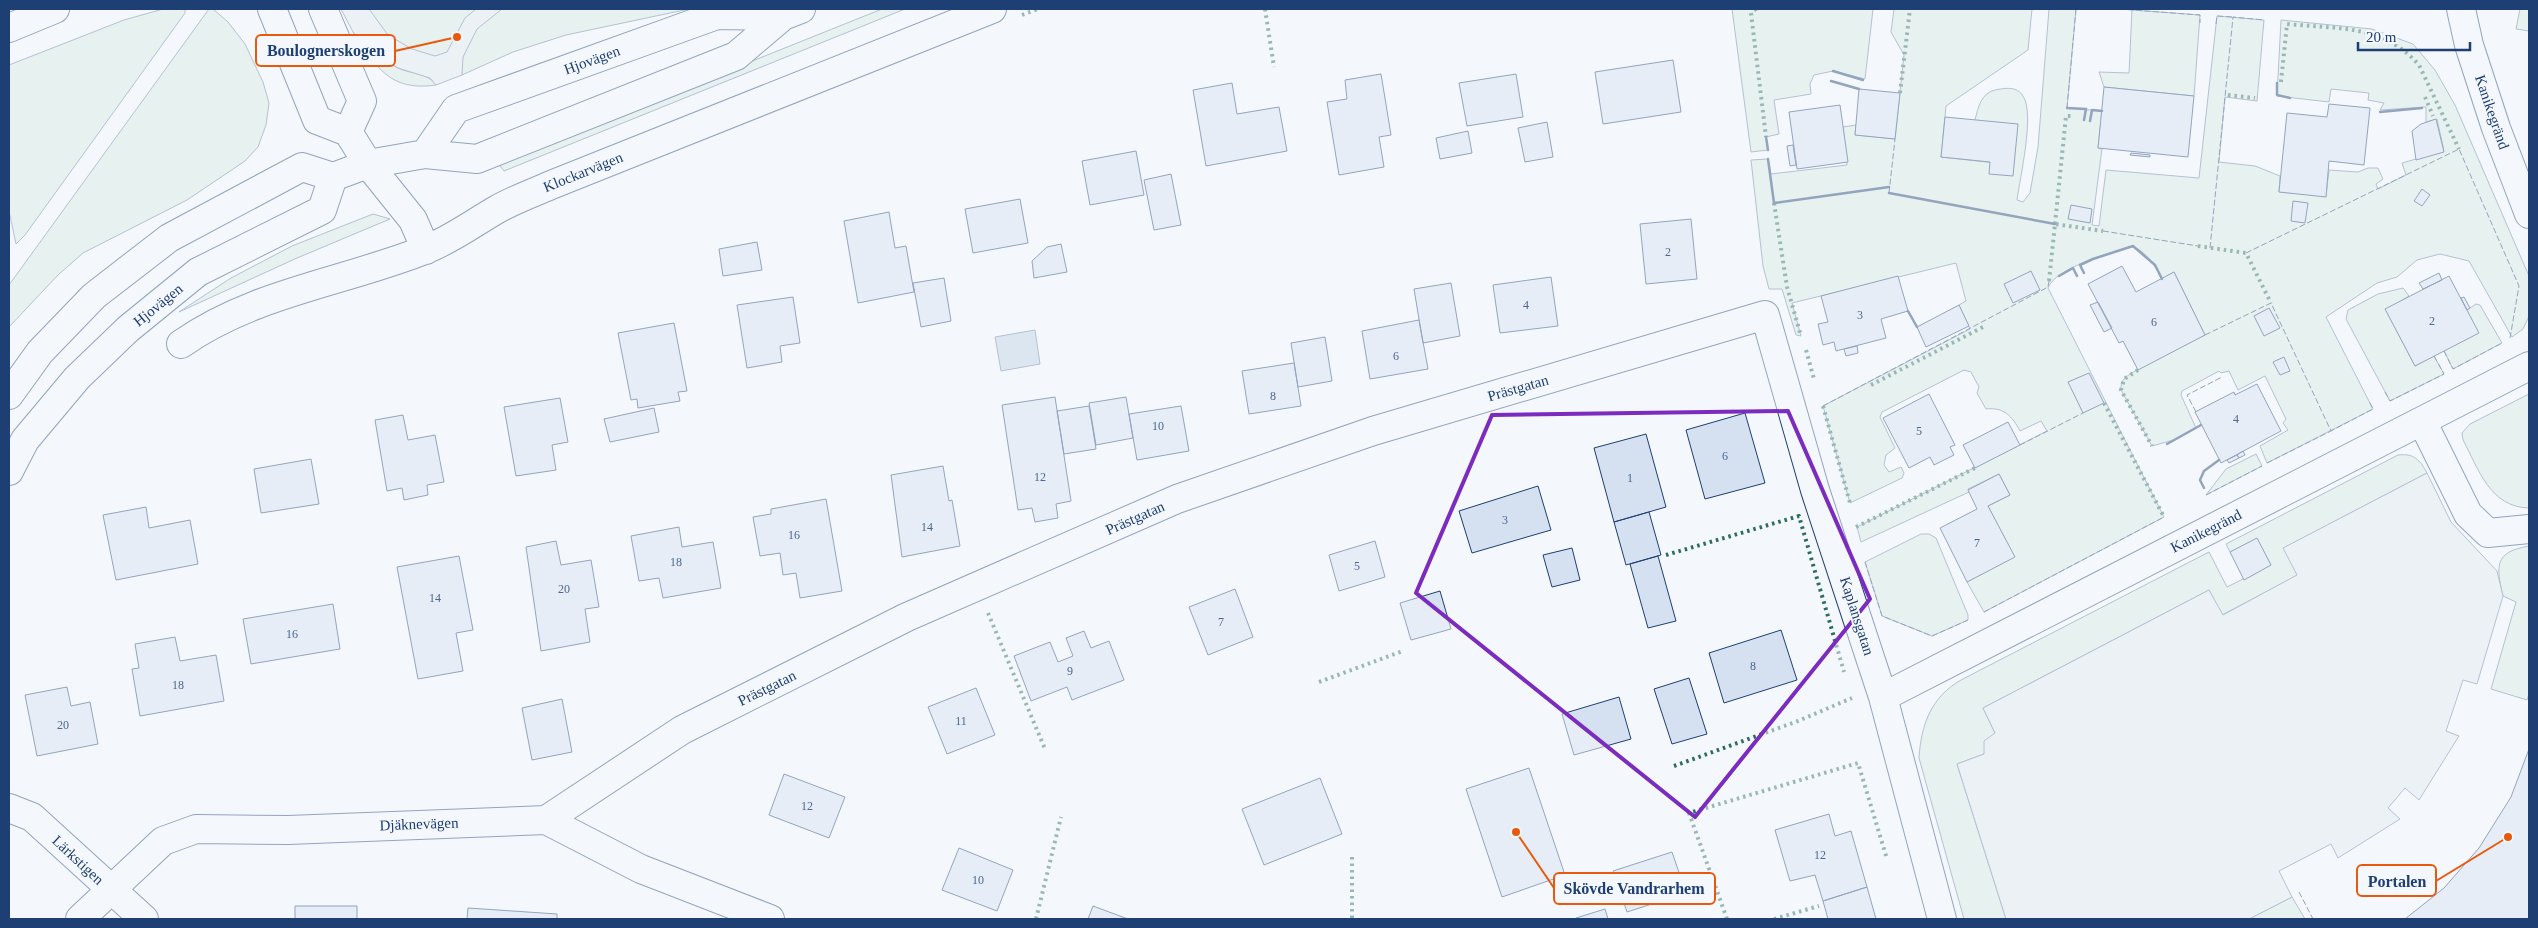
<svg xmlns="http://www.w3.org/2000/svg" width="2538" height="928" font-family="Georgia,serif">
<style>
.green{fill:#d7e8df;stroke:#687fa3}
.parking{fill:#e3e8f0;stroke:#687fa3}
.water{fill:#bed0e5;stroke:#687fa3}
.building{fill:#d5e0f0;stroke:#1d3f73}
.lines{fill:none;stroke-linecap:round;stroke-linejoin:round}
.minor-casing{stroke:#1d3f73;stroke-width:30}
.major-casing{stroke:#1d3f73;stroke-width:30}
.minor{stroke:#f4f7fb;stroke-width:28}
.major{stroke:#f4f7fb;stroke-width:28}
.hedge{stroke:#2c6c60;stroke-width:4;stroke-dasharray:2.5 4;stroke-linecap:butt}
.fence{stroke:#1d3f73;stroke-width:1;stroke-dasharray:6 2.5;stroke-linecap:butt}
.wall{stroke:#1d3f73;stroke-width:2.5}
.marked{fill:none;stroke:#7b2cbf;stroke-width:4;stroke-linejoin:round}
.labels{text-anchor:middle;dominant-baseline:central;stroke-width:4;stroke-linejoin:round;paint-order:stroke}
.number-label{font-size:12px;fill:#4b6792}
.street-label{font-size:15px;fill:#1d3f73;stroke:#f4f7fb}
.leader{fill:none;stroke:#e8590c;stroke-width:2}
.callout-dot{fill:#e8590c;stroke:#f4f7fb;stroke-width:2}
.callout{fill:#f4f7fb;stroke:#e8590c;stroke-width:2}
.callout-label{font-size:16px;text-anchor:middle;font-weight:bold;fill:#1d3f73}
</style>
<rect width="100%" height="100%" fill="#f4f7fb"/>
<path class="green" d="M163 9H185V13L25 235 16 244 9 211V65L124 20Z
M209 9H213L228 22 245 44 263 82 269 103 266 125 258 147 245 161 187 200 83 253 58 275 9 327V285Z
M368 9H689L566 35 513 52 462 75 461 64 464 53 430 62 392 53Z
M882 9H905L504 171 498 163Z
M1732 9H1873L1865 79 1833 71 1814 75 1810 84 1811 94 1774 100 1779 134 1766 137 1768 150 1751 152Z
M1894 9H2032L2028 50 1946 106 1941 157 2014 165 1975 120C1978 108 1981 93 1995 90 2005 88 2017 86 2023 96 2035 114 2020 177 2017 200L2023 202 2030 193 2038 147 2049 9H2076L2067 108 2102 111 2098 148 2102 149 2092 225 2099 226 2106 170 2199 178 2217 16 2264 20 2257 101 2225 97 2219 162 2255 166 2280 176 2279 192 2326 196 2329 170 2358 172 2368 168H2378L2383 179 2376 184 2378 189 2406 175 2402 163 2444 151 2437 119 2426 122V107L2380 110 2384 103 2368 100 2369 93 2331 89 2329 102 2277 96 2281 20 2372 29 2413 44 2435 70 2455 105 2529 276V316L2523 329 2512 337 2469 261 2440 254 2417 260 2397 277 2377 283 2326 317 2373 409 2267 463 2260 446 2288 430 2283 423 2286 419 2265 376 2238 390 2229 371 2221 373 2219 371 2182 391 2181 395 2196 428 2177 439 2152 446 2121 390C2121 387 2121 382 2124 379 2133 369 2189 343 2205 335L2174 272 2162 279C2156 267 2143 246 2129 247 2110 253 2055 268 2048 288L2164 517 1984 612 1967 582 2014 557 1988 506 2010 495 1999 474 1968 489 1969 492 1861 542 1857 527 2047 431 2041 421 2020 431C2012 416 2004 407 1986 409L1977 393 1979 387 1971 372 1964 370 1882 412 1880 417 1895 448 1886 455 1884 465 1889 472 1901 467 1904 473 1902 478 1850 503 1823 406 1970 329 1959 305 1966 301 1956 263 1792 303 1801 336 1796 335 1782 289H1769L1763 266 1751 160 1768 159 1771 174 1847 165 1843 127 1856 125 1855 135 1895 139 1904 55 1891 32Z
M2520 9H2529V31L2516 29Z
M2132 10 2200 15 2194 96 2104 87 2099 72 2129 73Z
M353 32C367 46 380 60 398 68 410 74 429 73 436 85 389 92 376 66 353 32Z
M373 214 390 219 297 258 179 312 231 278 292 246Z
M2403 288 2409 296 2386 310 2415 366 2434 356 2444 374 2390 401 2346 319 2348 310 2378 294Z
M2476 304 2480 305 2502 343 2453 369 2444 351 2467 310Z
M2529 394V508C2490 507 2479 470 2463 440L2462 433 2470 424Z
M2256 454 2262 466 2206 495 2226 469Z
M2398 455C2414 453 2420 460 2427 473L2284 548 2298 575 2222 615 2209 590 1983 708 1995 733 1984 754 1957 764 2006 919H1964L1919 758C1921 725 1931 697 1961 680L2209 552 2227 587 2271 565 2257 539 2230 552 2226 544Z
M1921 534H1929L1936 538 1968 615V620L1932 636 1882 616 1865 562Z
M2529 546V694L2527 700 2491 689 2516 602 2503 596C2496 566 2494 552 2529 546Z
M2292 897 2305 919H2249Z"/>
<path class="parking" d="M341 9H369L388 35 412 49 435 56 447 52 465 18 476 9H502L477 29 463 57 462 75 436 85 430 78 398 68 375 54 353 32Z
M2427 473 2451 522 2497 571 2503 596 2477 684 2463 680 2446 731 2459 736 2419 800 2405 788 2388 808 2400 819 2338 858 2331 844 2279 871 2292 897 2249 919H2006L1957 764 1984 754V741L1995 733 1983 708 2209 590 2223 615 2297 575 2283 548Z"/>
<path class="water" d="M1035 330 1040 364 1001 371 995 337Z"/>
<path class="building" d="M1673 60 1681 112 1603 124 1595 72Z
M1381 74 1391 135 1379 137 1384 167 1339 175 1327 102 1347 99 1345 80Z
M1516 74 1523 117 1467 126 1459 83Z
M1232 83 1237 114 1279 107 1287 151 1206 166 1193 90Z
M2104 87 2194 96 2188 157 2098 148Z
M1859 89 1900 93 1895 139 1855 135Z
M2329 104 2370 108 2364 165 2329 161 2326 197 2279 192 2287 113 2327 117Z
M1840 105 1848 162 1797 169 1789 112Z
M1945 117 2018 124 2013 176 1989 174 1990 162 1941 157Z
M2436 119 2444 152 2416 160 2412 131 2421 124Z
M1547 122 1553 157 1525 162 1518 128Z
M1468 131 1472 153 1440 159 1436 138Z
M1793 145 1796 165 1790 166 1787 146Z
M1136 151 1144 195 1090 205 1082 161Z
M2131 153 2150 155V157L2130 155Z
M1171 174 1181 225 1154 230 1144 180Z
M2422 189 2430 195 2422 206 2414 201Z
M1020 199 1028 243 973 253 965 209Z
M2293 201 2308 203 2305 223 2291 221Z
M2071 205 2092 209 2090 223 2068 219Z
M889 212 895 248 906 246 914 292 858 303 844 221Z
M1691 219 1697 279 1646 284 1640 224Z
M757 242 762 270 723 276 719 249Z
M1061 244 1067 272 1034 278 1032 261 1047 247Z
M2122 266 2136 292 2174 272 2205 335 2138 370 2123 341 2119 343 2088 284Z
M2031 271 2040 290 2013 303 2004 284Z
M2439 273 2442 280 2423 289 2419 283Z
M1898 276 1908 311 1881 319 1886 338 1836 351 1834 342 1823 345 1818 324 1828 322 1821 296Z
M2449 276 2479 333 2415 366 2385 309Z
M1551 277 1558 326 1500 333 1493 285Z
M944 278 951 321 921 327 913 283Z
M1451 283 1460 336 1423 343 1414 289Z
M793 297 800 343 780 346 782 362 747 368 737 305Z
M2464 297 2470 308 2467 310 2461 298Z
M2098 302 2112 328 2104 332 2090 305Z
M1959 305 1969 326 1926 347 1917 327Z
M2269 308 2280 328 2264 336 2254 316Z
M1419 320 1428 369 1370 379 1362 331Z
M674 323 687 391 678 392 680 401 638 408 637 399 631 400 618 333Z
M1325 337 1332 381 1298 387 1291 343Z
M1857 346 1858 353 1846 356 1844 349Z
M2284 357 2290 371 2280 375 2273 362Z
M1294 363 1301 406 1249 414 1242 371Z
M2089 373 2104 403 2083 413 2068 382Z
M2257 384 2281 431 2221 463 2195 412 2234 392 2235 395Z
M1929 394 1955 445 1950 447 1954 455 1934 465 1930 457 1909 468 1883 418Z
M1055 397 1071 501 1056 504 1058 518 1035 522 1032 508 1018 510 1002 405Z
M1126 397 1133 438 1096 445 1089 403Z
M560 398 568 442 552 445 556 470 516 476 504 407Z
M1089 406 1096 449 1064 454 1057 411Z
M1181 406 1189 451 1137 460 1129 414Z
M654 408 659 432 610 442 604 419Z
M1745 413 1765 483 1705 499 1686 430Z
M403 415 408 440 435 435 444 482 427 485 428 495 404 500 402 488 387 491 375 420Z
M2008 422 2020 445 1975 468 1963 445Z
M1646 434 1666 507 1614 522 1594 448Z
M2243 451 2245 455 2239 458 2237 455Z
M2237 455 2239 458 2229 463 2227 460Z
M311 459 319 504 261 513 254 469Z
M943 466 949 501 952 500 960 546 902 557 891 475Z
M1999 474 2010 495 1988 506 2015 557 1967 582 1940 528 1977 509 1968 490Z
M1538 486 1551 530 1472 553 1459 511Z
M826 499 842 591 800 598 796 573 783 575 780 553 760 556 753 517 771 514V509Z
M146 507 149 528 190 520 198 564 116 580 103 515Z
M1649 512 1661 555 1626 565 1614 522Z
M679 527 682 547 713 542 721 588 663 598 659 578 639 581 631 536Z
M2257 538 2271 565 2244 580 2230 552Z
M556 541 561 565 591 560 599 607 585 609 590 642 541 651 526 547Z
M1375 541 1385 577 1339 591 1329 555Z
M1572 548 1580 580 1552 587 1543 555Z
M459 556 473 630 456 633 463 671 418 679 397 567Z
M1658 556 1676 621 1648 628 1630 564Z
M1235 589 1253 637 1208 655 1189 607Z
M1440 591 1451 629 1411 640 1400 603Z
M333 604 340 649 251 664 243 619Z
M1781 630 1797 680 1724 703 1709 653Z
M1084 631 1091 648 1109 641 1124 680 1072 700 1067 687 1031 701 1014 656 1050 642 1058 662 1073 656 1066 638Z
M175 637 180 661 216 655 224 701 140 716 132 669 139 668 135 644Z
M1689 678 1707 734 1672 744 1654 689Z
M67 687 71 706 90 702 98 744 37 756 25 695Z
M976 688 995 735 947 754 928 707Z
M1619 697 1631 739 1574 755 1562 714Z
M562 699 572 752 532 760 522 708Z
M2529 749V919H2405L2444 888 2479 848 2511 797Z
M1529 768 1565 875 1502 897 1466 789Z
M784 774 845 797 829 838 769 815Z
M1320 778 1342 834 1264 865 1242 809Z
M1829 814 1835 836 1851 831 1867 887 1823 901 1815 875 1790 881 1775 830Z
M959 848 1013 870 997 911 942 890Z
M1672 852 1686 893 1627 912 1613 871Z
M1867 887 1876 919H1828L1823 901Z
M295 906H357V919H295Z
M1093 906 1128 919H1088Z
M468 908 557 914V919H467Z
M1605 909 1608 919H1577L1576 918Z"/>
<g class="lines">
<defs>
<path id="minor" d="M2461 9 2469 45 2496 128 2529 214
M9 28 55 9
M368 164 413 220 426 250
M181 344C255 292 345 282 427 249 452 239 472 224 496 210 513 200 533 193 551 185L992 9
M2422 421 2468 514 2488 533 2529 529
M1883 697 2529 366
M9 808 32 817 144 919
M546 820 682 730 907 617 1177 499 1373 431 1765 315 1815 490 1883 697 1942 919
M80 919 163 841 196 829 288 830 546 820 641 869 770 919"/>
<path id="major" d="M272 9 317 120 348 132 368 164
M323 9 362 101 348 132
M425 154 456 109 717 15 783 16
M9 395 40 352 94 296 169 238 302 167 333 177 368 164 425 154 477 159 736 56 783 16 801 9
M9 471 25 440 77 378 128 329 198 272 322 210 333 177"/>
</defs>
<use href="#minor" class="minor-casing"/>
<use href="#major" class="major-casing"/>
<use href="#minor" class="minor"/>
<use href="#major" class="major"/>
<path class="hedge" d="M1265 9 1274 67
M1756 9 1751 13 1766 137
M1022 15 1038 9
M2281 82 2287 24C2337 29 2383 24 2419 65L2459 149
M1900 93 1910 9
M2228 95 2255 98
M2425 97 2433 116
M1774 203 1787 287 1801 336
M2055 224 2066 116H2074
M2198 246 2246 253 2271 303
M2049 281 2055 224 2103 231
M1806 350 1814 379
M2138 370 2124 379 2121 390 2152 446
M1871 385 1985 326
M2104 403 2164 517
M1823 406 1850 503
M1856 527 1975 468
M1666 555 1799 516 1844 672
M988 613 1045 749
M1319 682 1403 651
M1674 766 1798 721 1852 698
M1352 857V919
M1036 919 1061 817
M1727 919 1689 813 1858 763 1887 859
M1774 919 1819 906"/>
<path class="fence" d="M2076 9 2067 108 2083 109
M2119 9 2200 15V23
M2216 24 2217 16 2234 17
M1889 193 1895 139
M2103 231 2198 246
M2210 248 2233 17 2264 20
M2246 253 2459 149 2519 286 2510 338
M2205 335 2271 303 2331 431 2373 409 2369 401
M2444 351 2453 369 2502 343
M2385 392 2390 401 2444 374 2434 356
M1823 406 2048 287 2049 281
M2196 412 2187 395 2222 377
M2020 445 2083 413
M2267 463 2331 431
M2206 495 2262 466
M1865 562 1882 616 1932 636 1968 620
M1984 612 2164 517
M2299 892 2313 919"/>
<path class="wall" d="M1833 71 1863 80
M1831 81 1859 89
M2277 83V95L2290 98
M2067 108 2086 109 2084 120
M2380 112 2422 108
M2090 121 2092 110 2102 111
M1766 137 1768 150
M1768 159 1774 203 1889 187
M1889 193 2055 224
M2084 273 2080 265 2093 259 2133 246 2155 265 2162 279
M2059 276 2073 268 2077 276
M1908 311 1917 327
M2167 444 2201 425
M2204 488 2200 480 2204 471 2219 460"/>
</g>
<path d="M0 0H2538V928H0ZM1788 411 1870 599 1695 817 1416 593 1492 415Z" fill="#f4f7fb" fill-opacity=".55" fill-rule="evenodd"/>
<path class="marked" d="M1788 411 1870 599 1695 817 1416 593 1492 415Z"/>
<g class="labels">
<g class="number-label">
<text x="1668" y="252">2</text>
<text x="1526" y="305">4</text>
<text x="1860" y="315">3</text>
<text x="2432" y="321">2</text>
<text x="2154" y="322">6</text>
<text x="1396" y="356">6</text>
<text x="1273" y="396">8</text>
<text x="2236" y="419">4</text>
<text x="1158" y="426">10</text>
<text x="1919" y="431">5</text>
<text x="1725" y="456">6</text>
<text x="1040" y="477">12</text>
<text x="1630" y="478">1</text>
<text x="1505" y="520">3</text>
<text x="927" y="527">14</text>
<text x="794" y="535">16</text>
<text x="1977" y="543">7</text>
<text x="676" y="562">18</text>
<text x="1357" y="566">5</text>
<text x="564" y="589">20</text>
<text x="435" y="598">14</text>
<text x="1221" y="622">7</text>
<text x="292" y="634">16</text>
<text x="1753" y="666">8</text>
<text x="1070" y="671">9</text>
<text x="178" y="685">18</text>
<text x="961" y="721">11</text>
<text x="63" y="725">20</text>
<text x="807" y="806">12</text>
<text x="1820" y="855">12</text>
<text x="978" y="880">10</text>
</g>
<g class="street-label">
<text transform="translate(592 60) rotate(-20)">Hjovägen</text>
<text transform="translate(2492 112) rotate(71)">Kanikegränd</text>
<text transform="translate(583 172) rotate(-22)">Klockarvägen</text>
<text transform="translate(158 305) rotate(-39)">Hjovägen</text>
<text transform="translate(1518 388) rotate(-16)">Prästgatan</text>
<text transform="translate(1135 518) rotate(-24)">Prästgatan</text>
<text transform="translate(2206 531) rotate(-27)">Kanikegränd</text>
<text transform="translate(1857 616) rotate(72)">Kaplansgatan</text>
<text transform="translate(767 688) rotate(-26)">Prästgatan</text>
<text transform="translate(419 824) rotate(-2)">Djäknevägen</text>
<text transform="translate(78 860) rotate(43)">Lärkstigen</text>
</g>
</g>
<path class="leader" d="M457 37L395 51M2508 837L2436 881M1516 832L1554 888"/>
<g class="callout-dot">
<circle cx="457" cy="37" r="5"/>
<circle cx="2508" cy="837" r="5"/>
<circle cx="1516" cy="832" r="5"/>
</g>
<g class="callout">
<rect x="256" y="35" width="139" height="31" rx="5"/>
<rect x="2357" y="865" width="79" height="31" rx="5"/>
<rect x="1554" y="873" width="161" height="31" rx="5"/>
</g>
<g class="callout-label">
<text x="326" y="56">Boulognerskogen</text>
<text x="2397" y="887">Portalen</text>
<text x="1634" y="894">Skövde Vandrarhem</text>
</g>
<rect width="2538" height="928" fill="none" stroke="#1d3f73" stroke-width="20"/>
<path d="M2358 42v8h112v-8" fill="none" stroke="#1d3f73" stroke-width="2.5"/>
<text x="2366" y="42" font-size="15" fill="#1d3f73" stroke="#f4f7fb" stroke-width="4" paint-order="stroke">20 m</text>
</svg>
